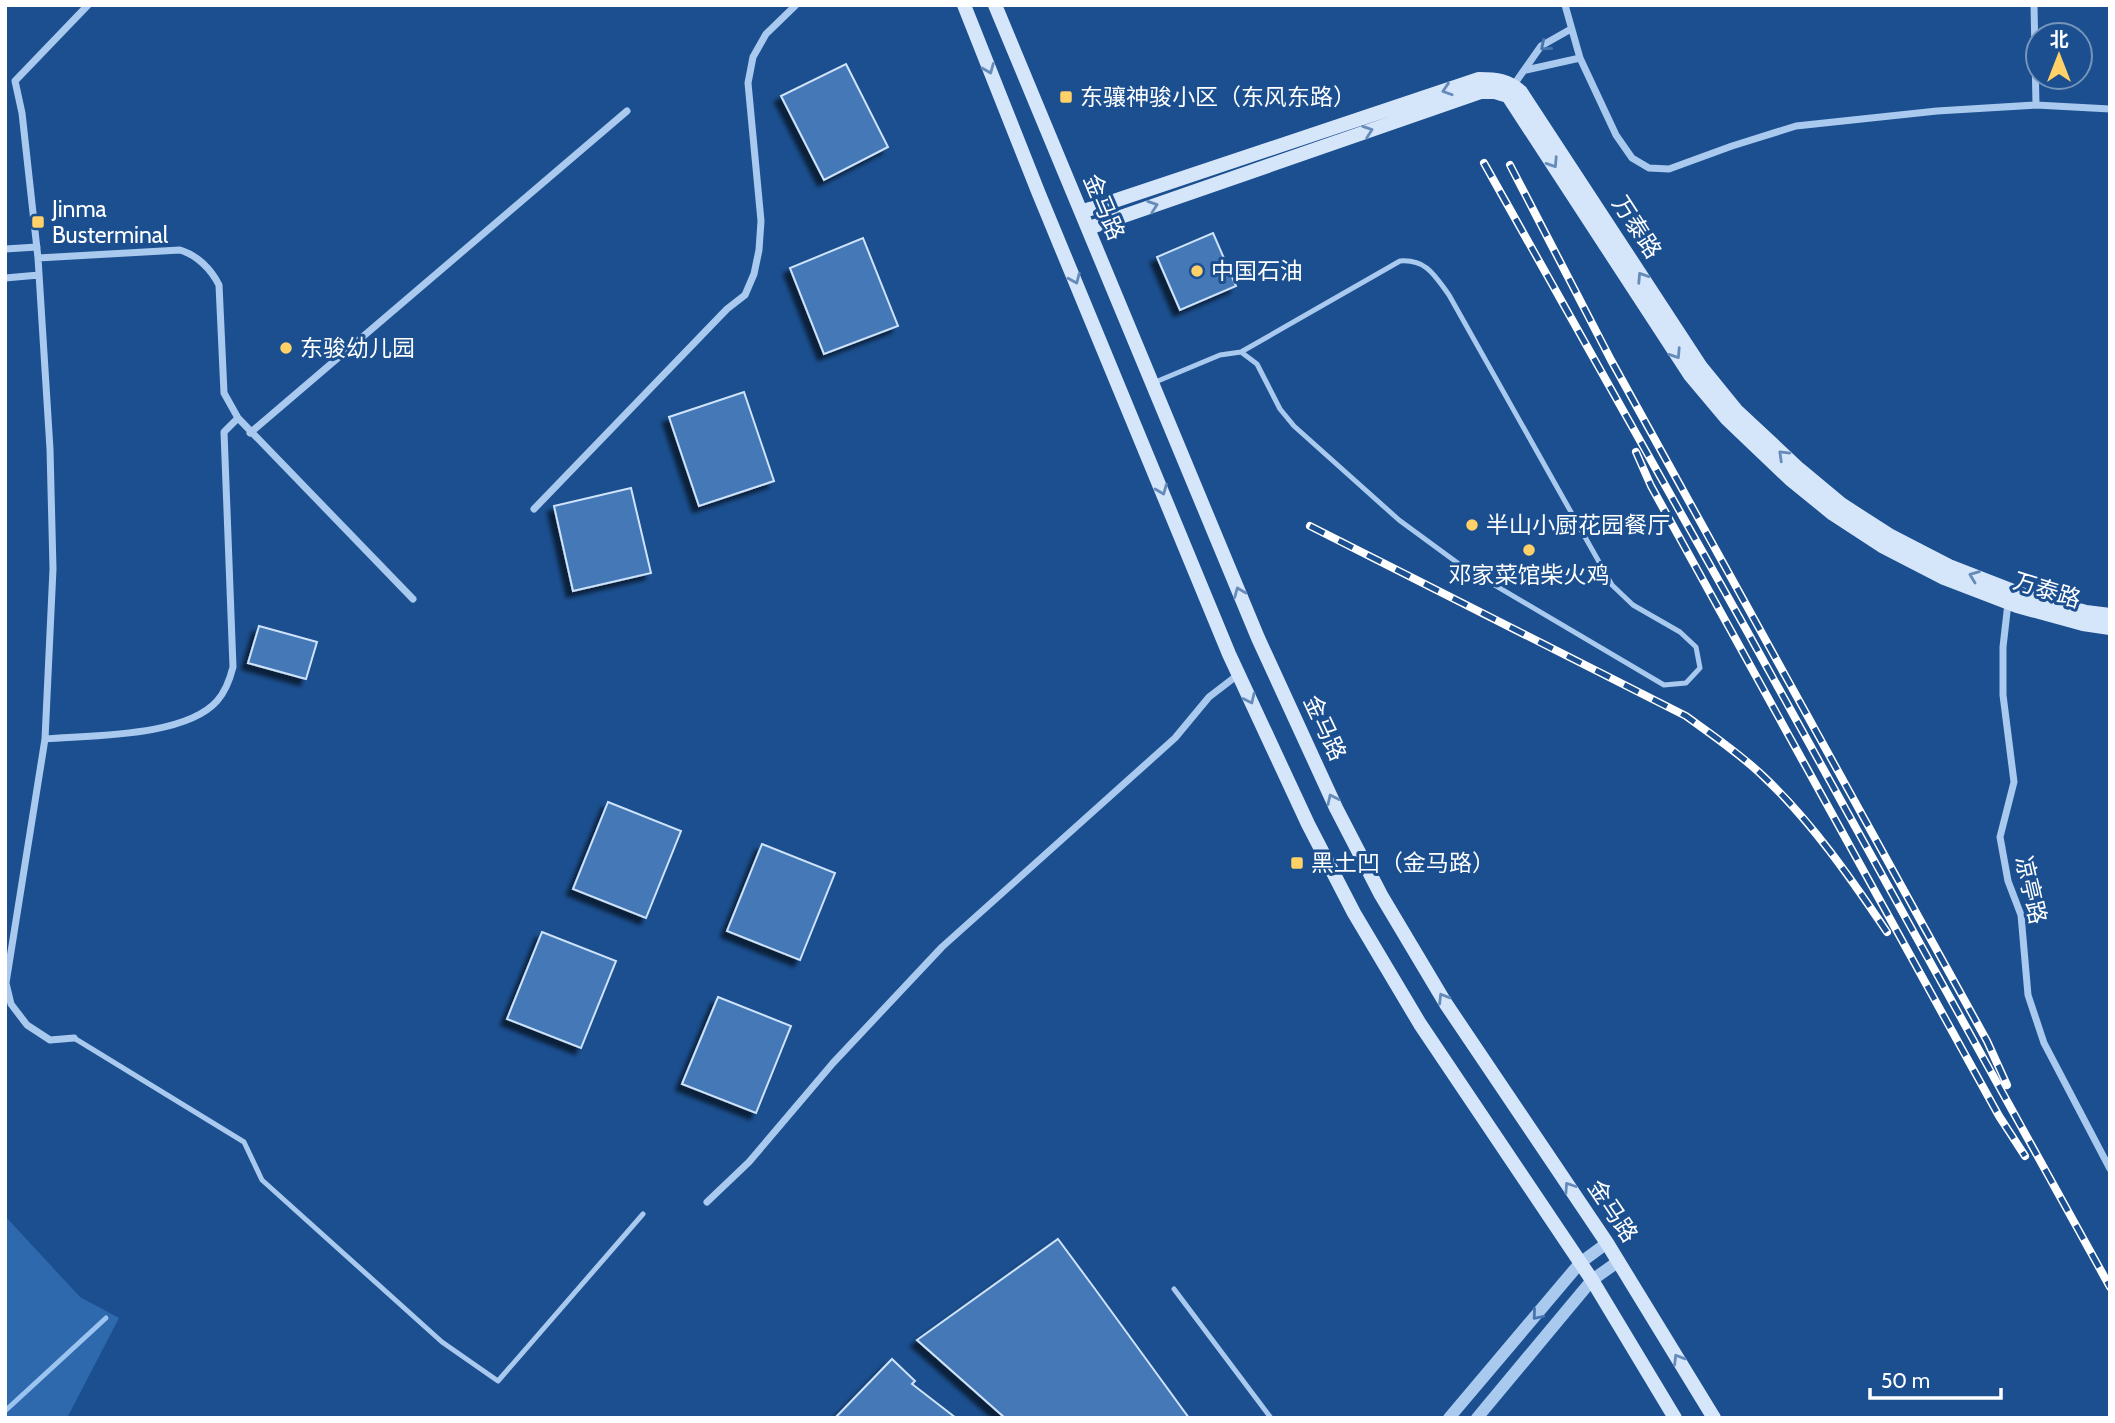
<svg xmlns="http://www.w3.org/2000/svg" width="2115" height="1423" font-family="Cabin,'Noto Sans SC',sans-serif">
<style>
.green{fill:#2e69ad}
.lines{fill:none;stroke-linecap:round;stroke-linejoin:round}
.stream{stroke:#9cc4f0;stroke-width:5}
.building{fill:#4478b7;stroke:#cfe3fa;stroke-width:2;filter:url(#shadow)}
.service{stroke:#a9c9ee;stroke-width:5}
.minor{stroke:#a9c9ee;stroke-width:7}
.tertiary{stroke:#a9c9ee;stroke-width:12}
.secondary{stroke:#d6e6fa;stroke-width:14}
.rail-casing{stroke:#fff;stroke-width:8}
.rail{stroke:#1b4f8f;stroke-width:5;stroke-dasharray:16;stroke-linecap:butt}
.oneway{stroke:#4674ac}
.oneway2{stroke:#668bba}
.poi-dot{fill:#ffd166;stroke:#1b4f8f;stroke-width:2.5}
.labels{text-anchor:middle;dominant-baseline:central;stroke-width:6;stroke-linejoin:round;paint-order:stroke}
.poi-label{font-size:23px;fill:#fff;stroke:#1b4f8f;text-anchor:start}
.street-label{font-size:23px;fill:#fff;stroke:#1b4f8f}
</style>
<defs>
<filter id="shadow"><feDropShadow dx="-6" dy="6" stdDeviation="2" flood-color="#0009"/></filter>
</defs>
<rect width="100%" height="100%" fill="#1b4f8f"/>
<path class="green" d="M5 1216 80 1297 119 1318 67 1418H5Z"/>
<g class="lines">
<path class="stream" d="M5 1411 106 1318"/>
</g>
<path class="building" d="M846 64 888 147 824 180 781 96Z
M1213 233 1236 286 1180 310 1157 257Z
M863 238 898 326 824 354 790 268Z
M744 392 774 481 699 506 669 417Z
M631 488 651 573 573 591 554 506Z
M259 626 317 642 306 679 248 663Z
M608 802 681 831 646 918 573 889Z
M762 844 835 873 800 960 727 931Z
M542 932 616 961 581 1048 507 1019Z
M718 997 791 1026 756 1113 682 1084Z
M1058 1239 1095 1289 1189 1418H1005L917 1340Z
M892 1359 915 1381 912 1384 956 1418H835Z"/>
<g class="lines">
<path class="service" d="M1153 383 1220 355 1241 352 1257 364 1280 409 1294 426 1399 520 1459 564 1664 685 1686 683 1700 668 1696 647 1680 632 1633 605 1612 585 1449 295C1435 276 1427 259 1400 261L1241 352
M74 1038 244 1142 262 1180 442 1342 498 1381 643 1214
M1174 1289 1271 1418"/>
<path class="minor" d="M1565 5 1580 58 1616 135 1632 158 1649 168 1669 169 1732 146 1796 126 1937 111 2036 105 2110 109
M2034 5 2036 105
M1526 70 1580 58
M1513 86 1541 46 1571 29
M5 249 37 247
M38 258 180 250C197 255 211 269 219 285L224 393 238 418 413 599
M5 278 39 275
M250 433 627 111
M534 509 727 309 745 295 754 274 759 250 761 221 748 83 753 57 766 34 796 5
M2008 603 2003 647V695L2014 782 2000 837 2008 881 2021 915 2028 995 2044 1043 2110 1169
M45 739C92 735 185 737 217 701 226 691 230 679 233 667L224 432 238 418
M74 1038 50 1040 27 1025 11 1004 6 983 45 739 53 569 50 449 38 258 22 113 15 81 88 5
M707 1202 749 1162 833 1063 942 947 1175 738 1209 697 1239 674"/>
<path class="tertiary" d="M1449 1418 1580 1263 1607 1243
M1477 1418 1592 1280 1619 1261"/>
<path class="secondary" d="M964 5 1039 194 1229 654 1308 824 1354 913 1420 1024 1592 1280 1675 1418
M995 5 1258 638 1336 808 1381 895 1446 1004 1607 1243 1714 1418
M1081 212 1479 79C1496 79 1508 80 1521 92L1701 367 1736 410 1799 469 1841 504 1889 535 1949 566 2021 594 2086 612 2110 615
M1089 228 1481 92H1495L1508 96 1690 375 1727 419 1790 479 1833 514 1882 546 1944 578 2017 606 2083 624 2110 628"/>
<defs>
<path id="rail" d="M1484 163 1747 631 2110 1287
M1510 165 1611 360 1987 1041 2007 1085
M1636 452 1651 486 1999 1116 2025 1156
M1310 526 1686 716C1712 735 1739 753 1763 776 1811 821 1850 877 1887 932"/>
</defs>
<use href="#rail" class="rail-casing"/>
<use href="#rail" class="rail"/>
</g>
<defs><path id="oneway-chevron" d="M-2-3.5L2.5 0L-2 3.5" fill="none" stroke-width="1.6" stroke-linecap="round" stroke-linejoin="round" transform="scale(1.75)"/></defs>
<g class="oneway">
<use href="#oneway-chevron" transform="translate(1545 46) rotate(140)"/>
<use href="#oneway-chevron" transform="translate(1537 1315) rotate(130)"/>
</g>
<g class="oneway2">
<use href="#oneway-chevron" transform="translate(989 69) rotate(68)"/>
<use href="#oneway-chevron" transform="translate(1447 90) rotate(162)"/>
<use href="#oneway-chevron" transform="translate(1368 131) rotate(-19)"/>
<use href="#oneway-chevron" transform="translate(1553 163) rotate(57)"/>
<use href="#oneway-chevron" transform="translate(1153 206) rotate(-19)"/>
<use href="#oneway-chevron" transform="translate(1642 277) rotate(-123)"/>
<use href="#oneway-chevron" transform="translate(1075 279) rotate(67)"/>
<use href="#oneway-chevron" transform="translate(1676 354) rotate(57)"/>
<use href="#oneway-chevron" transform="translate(1783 455) rotate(-136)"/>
<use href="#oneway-chevron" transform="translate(1162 490) rotate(68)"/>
<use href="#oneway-chevron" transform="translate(1974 576) rotate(-159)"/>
<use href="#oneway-chevron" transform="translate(1239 592) rotate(-112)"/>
<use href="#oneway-chevron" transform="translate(1250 699) rotate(65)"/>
<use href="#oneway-chevron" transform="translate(1332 799) rotate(-115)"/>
<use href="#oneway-chevron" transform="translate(1443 998) rotate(-121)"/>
<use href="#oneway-chevron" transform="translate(1569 1187) rotate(-124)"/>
<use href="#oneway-chevron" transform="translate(1678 1359) rotate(-121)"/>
</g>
<g class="poi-dot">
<rect x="1059" y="90" width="14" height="14" rx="3.5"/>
<rect x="31" y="215" width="14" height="14" rx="3.5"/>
<circle cx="1197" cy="271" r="7"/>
<circle cx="286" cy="348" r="7"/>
<circle cx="1472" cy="525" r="7"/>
<circle cx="1529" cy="550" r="7"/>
<rect x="1290" y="856" width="14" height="14" rx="3.5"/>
</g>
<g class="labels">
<g class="poi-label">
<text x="1080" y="97">东骧神骏小区（东风东路）</text>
<text x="52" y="209">Jinma<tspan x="52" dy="26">Busterminal</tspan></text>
<text x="1211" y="271">中国石油</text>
<text x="300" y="348">东骏幼儿园</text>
<text x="1486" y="525">半山小厨花园餐厅</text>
<text x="1529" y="575" text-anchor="middle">邓家菜馆柴火鸡</text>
<text x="1311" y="863">黑土凹（金马路）</text>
</g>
<g class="street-label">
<text transform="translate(1104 207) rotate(67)">金马路</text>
<text transform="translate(1637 227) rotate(57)">万泰路</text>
<text transform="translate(2047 590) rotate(17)">万泰路</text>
<text transform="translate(1325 728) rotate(65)">金马路</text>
<text transform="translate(2031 890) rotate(77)">凉亭路</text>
<text transform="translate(1613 1211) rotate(56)">金马路</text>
</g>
</g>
<rect width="2115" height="1423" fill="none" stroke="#ffffff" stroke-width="14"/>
<g transform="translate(2059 56)"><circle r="33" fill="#1b4f8f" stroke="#7695bc" stroke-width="2"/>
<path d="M0-5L12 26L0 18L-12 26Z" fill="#ffd166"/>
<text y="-10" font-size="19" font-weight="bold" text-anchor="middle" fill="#ffffff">北</text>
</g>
<path d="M1870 1388v10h131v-10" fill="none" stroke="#ffffff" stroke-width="3.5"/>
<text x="1881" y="1388" font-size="21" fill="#ffffff" stroke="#1b4f8f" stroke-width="5" paint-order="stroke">50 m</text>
</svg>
